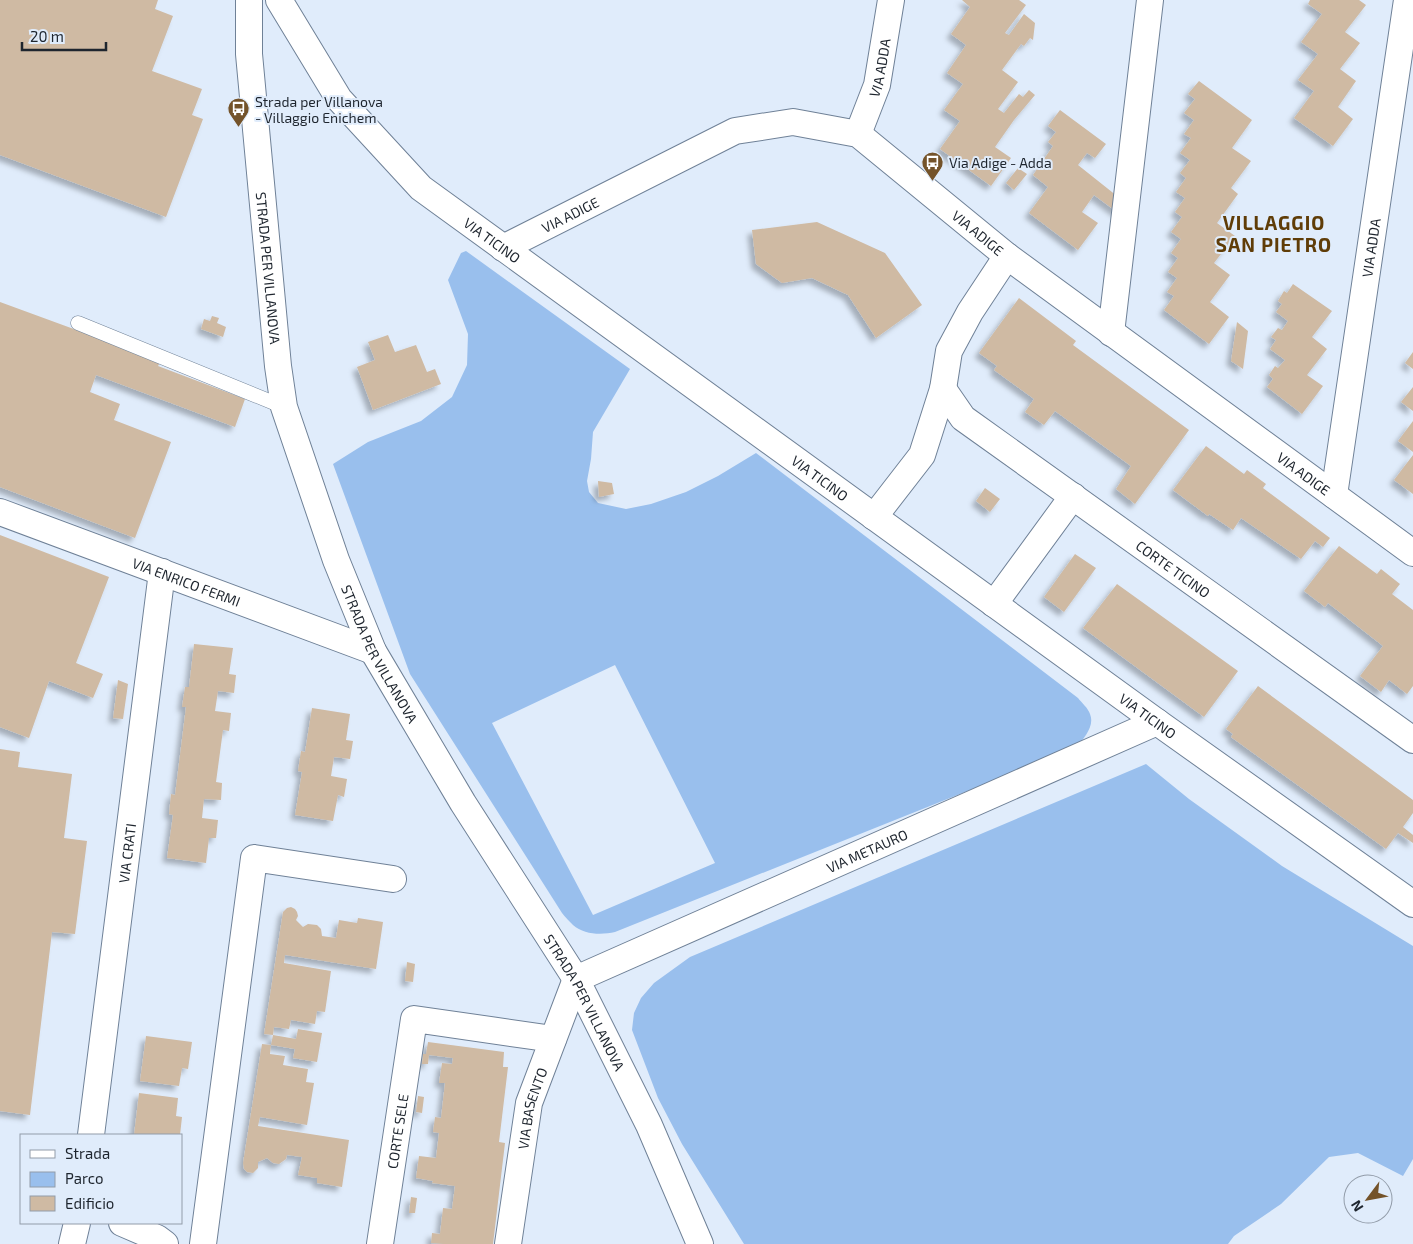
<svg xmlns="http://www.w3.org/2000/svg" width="1413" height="1244" font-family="'Exo 2',sans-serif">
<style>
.green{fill:#99bfed;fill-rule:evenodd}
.building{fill:#cfbaa3;filter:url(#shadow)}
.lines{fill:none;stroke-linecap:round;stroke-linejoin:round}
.service-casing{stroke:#6f8197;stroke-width:15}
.minor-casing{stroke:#6f8197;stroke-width:28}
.service{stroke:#fff;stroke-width:14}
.minor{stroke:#fff;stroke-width:26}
.labels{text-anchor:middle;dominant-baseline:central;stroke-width:4;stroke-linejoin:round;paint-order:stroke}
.street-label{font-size:14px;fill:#1e252e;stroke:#e0ecfb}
.poi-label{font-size:14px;fill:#1e252e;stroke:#e0ecfb;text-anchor:start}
.district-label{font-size:19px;font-weight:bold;letter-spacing:1px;fill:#5f3c07;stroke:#e0ecfb}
</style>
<defs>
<filter id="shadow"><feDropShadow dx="-4.5" dy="4.5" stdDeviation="2.5" flood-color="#0004"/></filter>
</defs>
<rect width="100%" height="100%" fill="#e0ecfb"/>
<path class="green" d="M466 251 630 369 593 432 591 459 587 481 589 492 598 503 626 509 651 504 686 492 718 476 756 453 1078 698C1082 703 1088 708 1090 714 1095 726 1084 738 1077 747L615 932C602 935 584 935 573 925 569 921 565 917 562 913L410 674 333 464 368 442 421 421 452 397 467 365 468 334 448 280 461 253ZM615 665 715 863 593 915 492 723Z
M1146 764 1189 799 1282 866 1413 946V1159L1403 1176 1358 1153 1329 1157 1281 1204 1234 1236 1228 1244H744L682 1144 658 1098 632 1030 634 1013 641 998 654 983 690 957Z"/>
<path class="building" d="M0 0H158L155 9 173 16 152 71 202 89 192 115 203 119 166 217 0 155Z
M962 0H1019L1026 5 1005 33 1009 35 1024 14 1035 23 1033 40 1030 38 1024 46 1021 44 1002 70 1018 82 998 109 1004 113 1019 94 1023 97 1029 90 1035 95 1014 120 995 147 1011 158 991 186 940 149 960 121 944 110 963 84 947 73 966 45 951 34 970 7Z
M1310 0H1359L1366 5 1345 32 1360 43 1340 69 1356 81 1338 107 1353 119 1333 146 1294 118 1314 91 1298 80 1318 54 1301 42 1322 14 1308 4Z
M1199 81 1252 120 1232 148 1251 161 1231 188 1238 194 1217 223 1235 236 1214 263 1230 275 1210 302 1229 317 1209 344 1164 310 1174 296 1167 292 1177 278 1168 272 1178 258 1171 253 1181 239 1171 232 1182 217 1175 212 1185 198 1176 192 1186 178 1180 173 1190 160 1180 153 1191 138 1184 134 1194 120 1184 113 1195 99 1188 94Z
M1060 110 1106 144 1095 158 1087 153 1078 165 1122 200 1121 215 1094 195 1082 212 1098 223 1078 250 1029 213 1048 187 1033 175 1053 146 1048 142 1056 132 1048 126Z
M1018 168 1027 174 1014 190 1006 183Z
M817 222 885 253 922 305 876 338 848 295 812 278 782 283 756 264 752 230Z
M1293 284 1332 311 1312 337 1327 349 1307 375 1323 386 1302 414 1267 387 1273 379 1269 375 1275 366 1278 368 1285 360 1270 349 1276 340 1271 337 1278 328 1282 330 1288 321 1276 312 1282 304 1278 301 1284 291 1287 293Z
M1019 298 1076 341 1073 345 1189 430 1135 504 1116 489 1131 466 1055 411 1044 425 1025 412 1034 399 994 370 997 366 979 353Z
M0 302 161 361 158 366 245 399 235 427 96 375 90 392 120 404 114 420 171 442 135 538 0 487Z
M212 316 219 318 217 323 226 327 223 337 201 329 204 319 210 321Z
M1237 322 1248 331 1243 369 1231 361Z
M388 335 395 352 416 345 427 372 435 369 441 384 373 410 357 367 375 360 368 342Z
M1413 352V369L1405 363Z
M1413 387V411L1401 402Z
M1413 421V452L1398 441Z
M1206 446 1244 474 1247 470 1266 484 1263 488 1330 538 1323 547 1315 541 1301 559 1241 518 1233 530 1209 514 1208 516 1173 490Z
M1413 455V494L1394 480Z
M598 481 612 483 614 494 599 497Z
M985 488 1000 499 990 512 976 501Z
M0 535 109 577 76 663 103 674 93 698 49 681 29 738 0 727Z
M1339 546 1377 574 1381 569 1400 584 1392 594 1413 610V686L1407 694 1389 680 1381 692 1360 676 1383 646 1328 603 1325 607 1304 591Z
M1075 554 1096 568 1064 612 1044 597Z
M1117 584 1238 671 1204 717 1083 628Z
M194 644 233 648 229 674 236 675 234 693 218 691 215 711 231 713 229 731 223 730 216 782 222 783 221 800 204 799 202 818 218 820 216 838H209L206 863 167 858 173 815 169 814 171 794 175 795 186 707H182L185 687H189Z
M118 680 128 684 123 719 113 718Z
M1258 686 1413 800V813L1403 827 1413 835V843L1398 833 1386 849 1231 737 1233 734 1226 729Z
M312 708 350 714 346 740 353 741 350 759 334 757 331 776 347 779 344 797 338 795 333 821 295 815 302 772 298 771 301 751 305 752Z
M0 749 20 752 18 767 72 774 64 838 87 841 75 934 52 932 30 1115 0 1111Z
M291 907 295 909 297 912 298 916 296 920 303 927 308 924 317 925 321 929 322 936 336 938 339 920 357 923 358 918 383 922 376 969 285 955 284 963 331 971 325 1012 317 1011 315 1024 291 1020 289 1029 274 1027 273 1035 264 1034 283 912 287 908Z
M407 962 415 964 413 982 405 981Z
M298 1029 322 1033 317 1062 293 1058 295 1049 271 1045 273 1035 296 1039Z
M146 1036 192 1042 188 1069 182 1068 179 1086 140 1081Z
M428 1042 504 1052 503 1067H508L499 1142 505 1143 493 1244H444L431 1243 432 1233 440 1234 443 1208 452 1209 455 1186 432 1183 433 1181 416 1178 419 1156 436 1158 439 1133 433 1132 435 1117 441 1118 445 1083H439L442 1063 452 1064 453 1058 429 1055 428 1064H422L423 1054H426Z
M262 1044 271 1045 270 1054 285 1056 283 1065 308 1069 306 1082 314 1083 307 1125 260 1117 258 1126 349 1140 342 1187 317 1183V1178L298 1175 302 1157 287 1155 286 1159 279 1164 273 1163 267 1158 258 1162V1168L253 1173 247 1172 244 1169 243 1163Z
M139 1093 178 1098 176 1116 182 1117 180 1135H134Z
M418 1096 424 1097 422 1113 416 1112Z
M411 1197 417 1198 415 1213H409Z"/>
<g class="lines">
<defs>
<path id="service" d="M78 323 284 407"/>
<g id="minor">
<path id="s1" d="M249 0V54L278 366 284 407 336 560 373 651 463 803 576 979 649 1125 700 1244"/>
<path id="s2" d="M279 0 339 99 421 188 1157 722 1413 904"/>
<path id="s3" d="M858 134 877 85 891 0"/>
<path id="s4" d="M503 248 735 131 793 122 858 134 1007 256 1413 553"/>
<path d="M1111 333 1150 0"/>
<path id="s5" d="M943 389 963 418 1413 740"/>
<path id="s6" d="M1334 495 1407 0"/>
<path id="s7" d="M0 512 373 651"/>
<path d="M874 517 922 455 943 389 949 351 970 312 1007 256"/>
<path d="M994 604 1073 496"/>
<path id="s8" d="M576 979 1157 722"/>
<path id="s9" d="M91 1135 162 572"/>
<path d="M122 1223 157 1238 165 1244"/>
<path d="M72 1244 77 1223"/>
<path d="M203 1244 254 858 393 879"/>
<path id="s10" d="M380 1244 414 1019 553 1039"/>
<path id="s11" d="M508 1244 529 1103 576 979"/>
</g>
</defs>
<use href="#service" class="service-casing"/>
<use href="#minor" class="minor-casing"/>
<use href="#service" class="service"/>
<use href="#minor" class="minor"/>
</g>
<defs>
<symbol id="bus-pin" viewBox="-11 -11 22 30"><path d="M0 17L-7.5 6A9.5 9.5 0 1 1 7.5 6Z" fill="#74532a" stroke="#e0ecfb"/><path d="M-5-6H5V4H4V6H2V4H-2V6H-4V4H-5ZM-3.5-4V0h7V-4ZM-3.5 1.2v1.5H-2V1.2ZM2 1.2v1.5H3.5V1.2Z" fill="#fff"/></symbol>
</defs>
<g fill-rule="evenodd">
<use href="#bus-pin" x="226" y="96" width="25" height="34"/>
<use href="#bus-pin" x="920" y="150" width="25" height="34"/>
</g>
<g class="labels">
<g class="street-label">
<text stroke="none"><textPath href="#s3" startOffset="70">VIA ADDA</textPath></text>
<text stroke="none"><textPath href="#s4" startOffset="75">VIA ADIGE</textPath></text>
<text stroke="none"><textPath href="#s4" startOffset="540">VIA ADIGE</textPath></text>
<text stroke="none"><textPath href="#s2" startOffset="325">VIA TICINO</textPath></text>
<text stroke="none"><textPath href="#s6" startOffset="250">VIA ADDA</textPath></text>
<text stroke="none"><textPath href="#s1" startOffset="269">STRADA PER VILLANOVA</textPath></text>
<text stroke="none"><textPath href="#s4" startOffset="945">VIA ADIGE</textPath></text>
<text stroke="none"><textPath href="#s2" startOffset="730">VIA TICINO</textPath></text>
<text stroke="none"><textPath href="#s5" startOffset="294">CORTE TICINO</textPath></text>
<text stroke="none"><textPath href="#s7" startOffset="199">VIA ENRICO FERMI</textPath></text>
<text stroke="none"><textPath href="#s1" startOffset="674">STRADA PER VILLANOVA</textPath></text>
<text stroke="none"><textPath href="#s2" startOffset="1135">VIA TICINO</textPath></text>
<text stroke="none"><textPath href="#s8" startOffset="318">VIA METAURO</textPath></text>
<text stroke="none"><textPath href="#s9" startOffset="284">VIA CRATI</textPath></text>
<text stroke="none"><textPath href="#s1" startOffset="1079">STRADA PER VILLANOVA</textPath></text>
<text stroke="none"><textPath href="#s11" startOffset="138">VIA BASENTO</textPath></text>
<text stroke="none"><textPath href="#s10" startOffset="114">CORTE SELE</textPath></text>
</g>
<g class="poi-label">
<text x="255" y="101">Strada per Villanova<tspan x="255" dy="16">- Villaggio Enichem</tspan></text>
<text x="949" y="162">Via Adige - Adda</text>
</g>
<g class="district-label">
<text x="1274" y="222">VILLAGGIO<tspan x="1274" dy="22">SAN PIETRO</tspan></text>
</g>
</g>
<rect x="20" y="1134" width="162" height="90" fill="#e0ecfb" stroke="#929ca9"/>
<rect x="30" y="1150" width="25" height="8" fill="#ffffff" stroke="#929ca9"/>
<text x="65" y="1159" font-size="15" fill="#1e252e">Strada</text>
<rect x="30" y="1172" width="25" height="15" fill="#99bfed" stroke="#929ca9"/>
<text x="65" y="1184" font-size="15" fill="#1e252e">Parco</text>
<rect x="30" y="1196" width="25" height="15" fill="#cfbaa3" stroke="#929ca9"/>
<text x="65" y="1209" font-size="15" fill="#1e252e">Edificio</text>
<g transform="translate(1368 1199) rotate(238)"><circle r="24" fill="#e0ecfb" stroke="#929ca9"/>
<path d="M0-4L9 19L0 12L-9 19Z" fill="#74532a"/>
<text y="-8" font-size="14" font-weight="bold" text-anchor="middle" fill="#1e252e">N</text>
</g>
<path d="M22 42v8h84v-8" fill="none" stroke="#1e252e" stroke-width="2.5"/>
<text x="30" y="42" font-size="15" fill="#1e252e" stroke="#e0ecfb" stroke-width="4" paint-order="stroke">20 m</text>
</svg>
